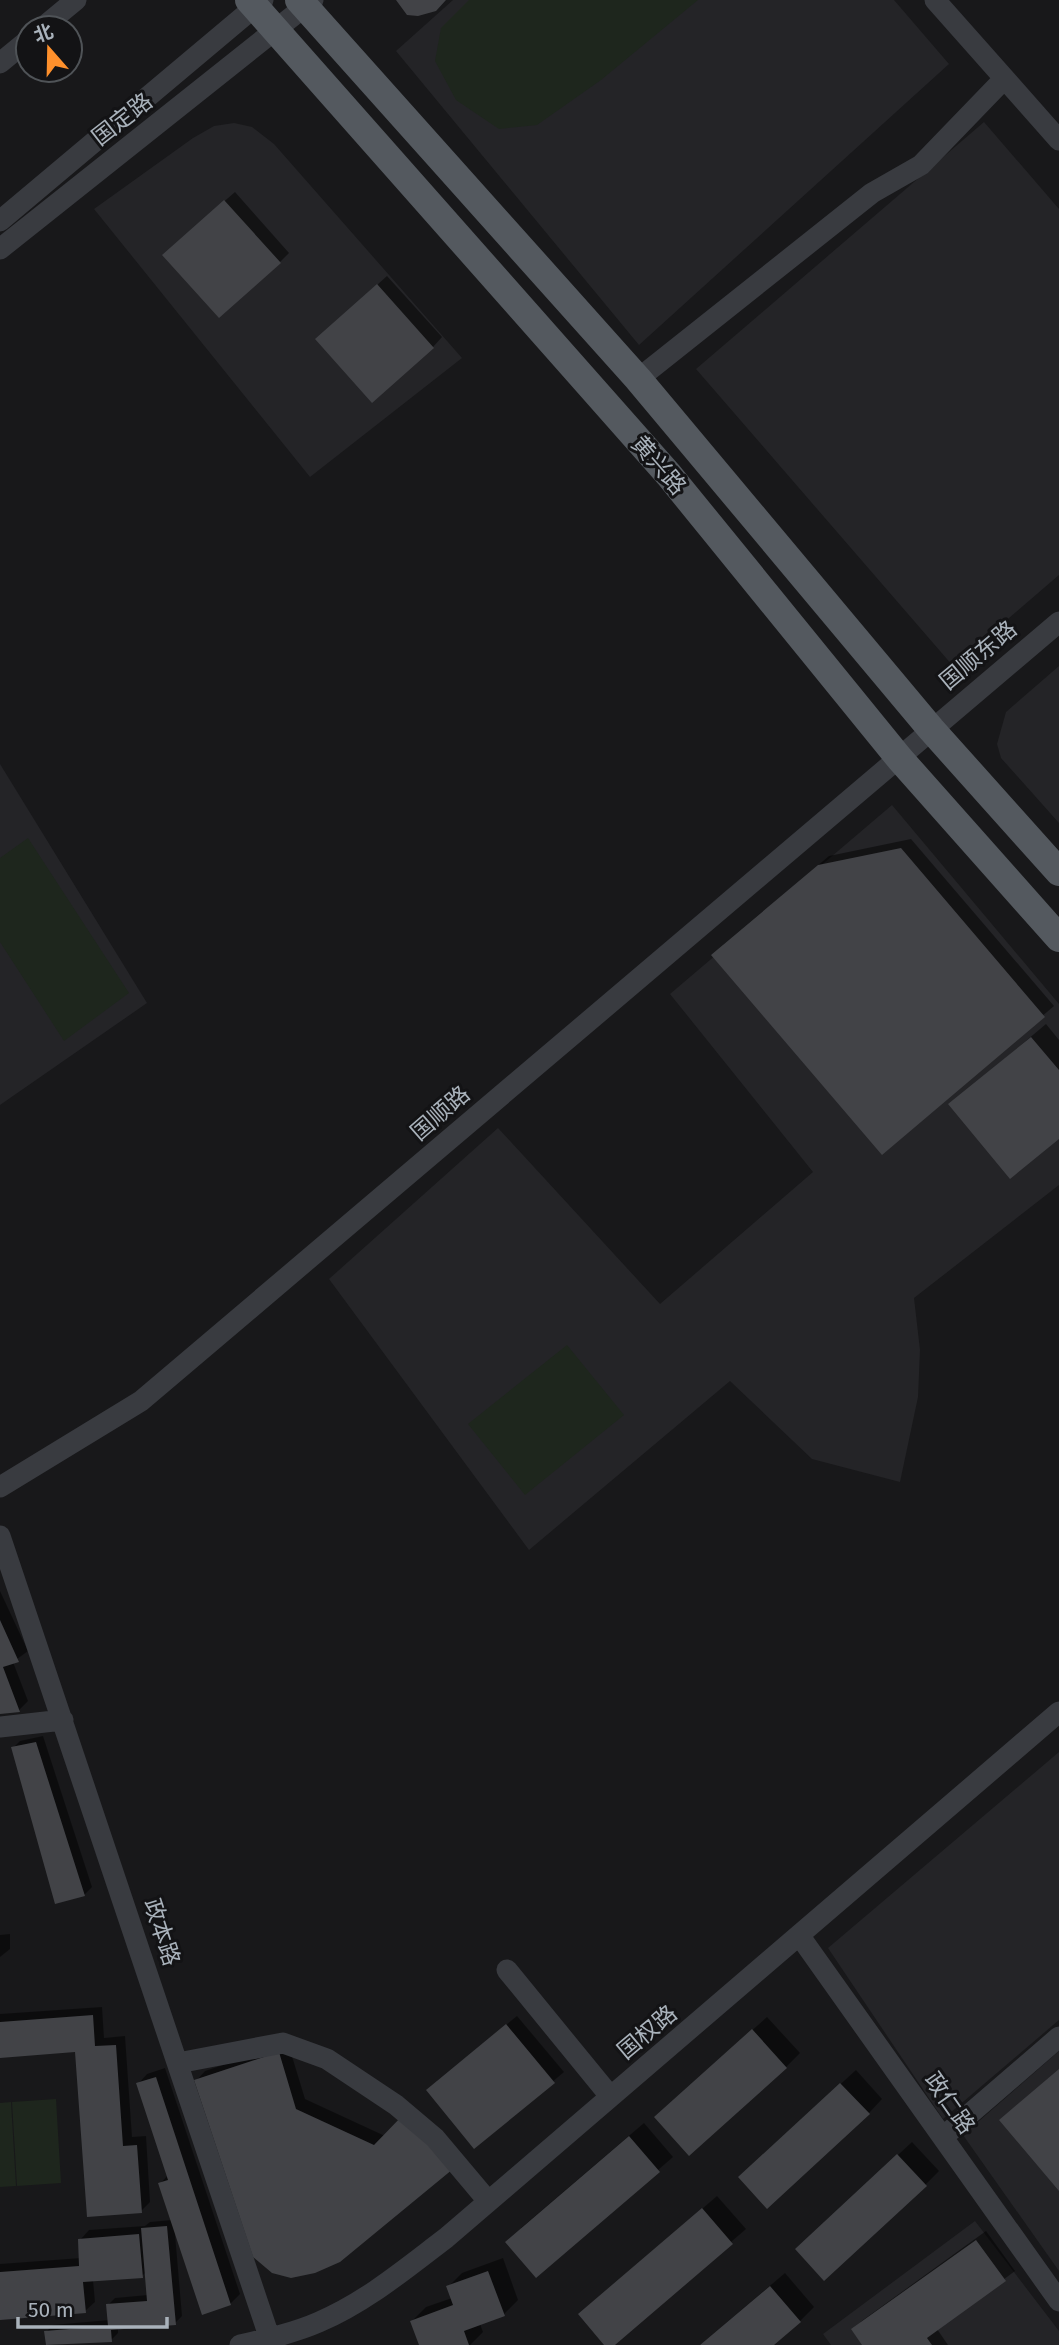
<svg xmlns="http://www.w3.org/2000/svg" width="1059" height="2345" font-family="'Fira Sans','Noto Sans SC',sans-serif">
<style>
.built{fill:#242427}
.green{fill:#1e261d}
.shadow{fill:#0007}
.building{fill:#424347}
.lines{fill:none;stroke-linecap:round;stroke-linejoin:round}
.minor{stroke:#393b40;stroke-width:21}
.major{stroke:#54595f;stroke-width:28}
.labels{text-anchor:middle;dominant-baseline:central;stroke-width:6;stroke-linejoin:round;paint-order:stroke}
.street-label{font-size:23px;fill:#a9b2bb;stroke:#131315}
</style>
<rect width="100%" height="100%" fill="#18181a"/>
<path class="built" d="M453 0H894L949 64 639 345 396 51Z
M984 122 1059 209V575L953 666 696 369Z
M234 123 252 127 274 144 462 358 310 477 94 209 193 138 214 126Z
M1059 666V823L1001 758 997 744 1006 712Z
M0 764 147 1003 0 1105Z
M892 805 1059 1004V1185L914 1298 920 1350 918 1397 900 1482 812 1459 730 1381 529 1550 329 1279 498 1128 660 1304 813 1172 670 994Z
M1059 1752V2020L943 2119 828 1948Z
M1059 2051V2271L963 2135Z
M975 2221 1059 2331V2345H831L823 2334Z"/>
<path class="green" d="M469 0H698L601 80 537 125 499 129 456 100 435 61 441 28Z
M28 838 129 993 64 1041 0 942V858Z
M567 1345 624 1415 525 1495 468 1424Z
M56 2099 61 2183 17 2186 12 2102Z
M11 2102 16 2186 0 2187V2103Z"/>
<path class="shadow" d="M235 192 289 253 280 262 174 245Z
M387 276 442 337 433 347 327 330Z
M911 839 1054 1006 882 1153 723 945 829 856Z
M1046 1024 1059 1040V1137L951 1104Z
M0 1591 28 1651 13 1662 28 1701 19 1710 0 1712Z
M43 1736 92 1887 85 1894 57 1902 13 1748 20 1741Z
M10 1934V1949L0 1957V1935Z
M102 2007 104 2038 125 2036 132 2137 146 2136 150 2202 141 2211 76 2050 0 2056V2014Z
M517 2016 564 2072 475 2147 437 2081Z
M767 2017 800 2053 786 2067 671 2103Z
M288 2043 305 2099 385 2136 339 2261 196 2081 205 2071Z
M165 2068 240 2294 230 2304 175 2234 182 2316 175 2323 118 2328V2333L111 2340 47 2345 46 2332 53 2325 109 2320 108 2305 115 2298 148 2295 146 2272 142 2276 93 2280 95 2302 85 2311 0 2318V2264L81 2258 80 2240 89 2230 145 2226 150 2222 172 2220 160 2184 168 2175 138 2084 147 2074Z
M856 2070 882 2099 869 2113 754 2163Z
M644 2123 673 2157 536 2276 521 2228Z
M912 2142 939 2171 925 2185 811 2235Z
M717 2196 746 2229 612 2345H606L580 2314Z
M986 2231 1015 2271 937 2329 948 2345H865L853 2329 863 2320Z
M503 2258 518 2300 504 2314 480 2324 483 2332 470 2345H421L412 2321 426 2307 452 2298 448 2287 462 2273Z
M785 2273 814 2307 800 2321 771 2345H700Z"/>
<path class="building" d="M396 0H446L436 11 418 16 407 15Z
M224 200 281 263 219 318 162 255Z
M377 284 434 348 372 403 315 339Z
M901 848 1045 1017 882 1155 711 955 818 865Z
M1031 1037 1059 1070V1139L1010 1179 948 1104Z
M0 1620 19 1662 3 1667 20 1712 0 1714Z
M36 1742 85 1896 55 1904 11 1747Z
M93 2015 95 2046 116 2045 123 2146 137 2145 142 2213 87 2217 75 2052 0 2058V2022Z
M506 2024 555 2083 474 2149 426 2090Z
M752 2029 787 2068 689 2156 654 2117Z
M279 2052 296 2109 374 2145 403 2115 453 2169 340 2262 315 2273 291 2278 272 2273 253 2257 194 2080Z
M1059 2069V2191L999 2120Z
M156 2077 231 2305 202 2315 158 2183 168 2180 136 2083Z
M840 2083 870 2114 767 2209 738 2177Z
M629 2136 660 2172 536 2278 505 2242Z
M897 2154 927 2186 824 2281 795 2249Z
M702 2208 733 2244 615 2345H604L578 2314Z
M167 2226 176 2325 111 2330 112 2342 46 2345 44 2331 108 2326 106 2304 147 2301 141 2228Z
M139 2234 143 2278 83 2282 86 2313 0 2320V2272L79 2266 78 2239Z
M976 2240 1006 2281 927 2338 932 2345H862L851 2329Z
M488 2271 505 2316 464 2331 469 2345H419L410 2321 453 2305 446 2286Z
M770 2286 801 2322 774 2345H700Z"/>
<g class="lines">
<path class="minor" d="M935 0 1059 140
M42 28 76 0
M0 63 28 40
M0 221 263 0
M0 249 313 0
M638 379 872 193 921 165 1004 79
M0 1487 141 1401 1059 622
M0 1536 272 2345
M0 1727 63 1720
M799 1935 1059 2301
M507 1970 610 2096
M178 2063 283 2043 327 2059 396 2105 435 2138 488 2201
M943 2137 1059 2037
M240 2345C266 2339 294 2333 319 2322 366 2302 405 2269 446 2238L1059 1712"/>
<path class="major" d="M249 0 669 475 900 759 1059 938
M299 0 638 379 931 729 1059 872"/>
</g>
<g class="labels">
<g class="street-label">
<text transform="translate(122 119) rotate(-38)">国定路</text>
<text transform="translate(659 465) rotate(49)">黄兴路</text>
<text transform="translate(978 655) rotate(-40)">国顺东路</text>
<text transform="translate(440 1113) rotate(-41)">国顺路</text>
<text transform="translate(162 1932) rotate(72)">政本路</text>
<text transform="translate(647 2032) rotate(-40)">国权路</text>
<text transform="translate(950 2103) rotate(55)">政仁路</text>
</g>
</g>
<g transform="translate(49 49) rotate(340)"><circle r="33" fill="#131315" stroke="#4f5357" stroke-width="2"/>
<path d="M0-5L12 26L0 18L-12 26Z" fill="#fe902c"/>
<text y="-10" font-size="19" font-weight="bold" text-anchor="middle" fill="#a9b2bb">北</text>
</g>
<path d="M18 2317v10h149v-10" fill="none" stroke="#a9b2bb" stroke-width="3.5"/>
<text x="28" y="2317" font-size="21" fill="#a9b2bb" stroke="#131315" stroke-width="5" paint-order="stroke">50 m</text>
</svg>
